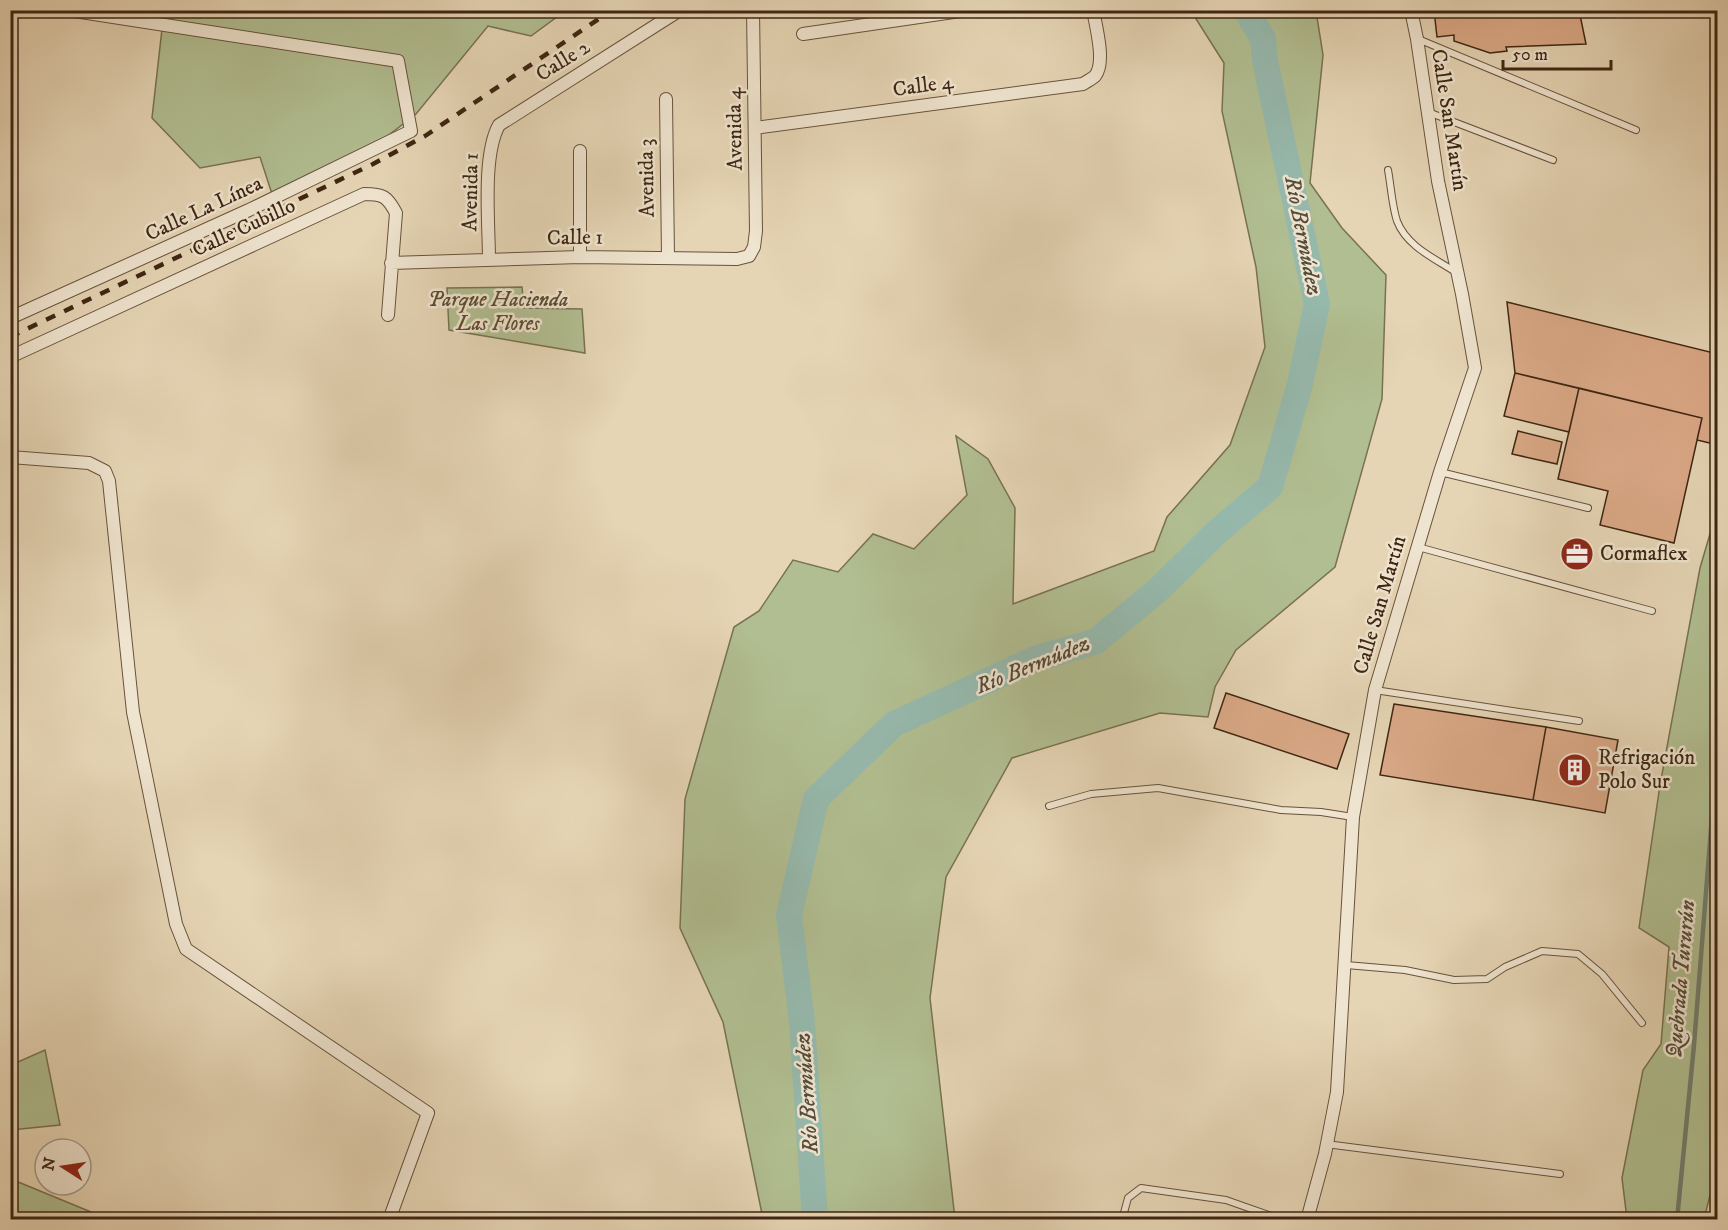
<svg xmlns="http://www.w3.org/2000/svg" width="1728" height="1230" font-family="'IM FELL DW Pica',serif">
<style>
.green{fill:#b1be91;stroke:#787252;stroke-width:1.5}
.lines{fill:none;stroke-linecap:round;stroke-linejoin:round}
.stream{stroke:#737e6f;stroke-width:4.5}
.river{stroke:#96b9ad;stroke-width:26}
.building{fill:#dba987;stroke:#3e2613;stroke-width:1.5}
.lane-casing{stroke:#68523c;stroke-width:8}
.street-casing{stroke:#68523c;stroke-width:14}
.lane{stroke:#efe4cf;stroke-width:6}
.street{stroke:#efe4cf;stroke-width:12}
.rail{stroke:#3e2613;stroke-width:4.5;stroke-dasharray:10 10;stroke-linecap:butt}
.labels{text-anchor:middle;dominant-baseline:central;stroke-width:5;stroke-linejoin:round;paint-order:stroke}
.street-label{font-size:21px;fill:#3e2613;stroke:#efe4cf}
.park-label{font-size:21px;font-style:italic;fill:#5b4c32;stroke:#efe4cf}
.poi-label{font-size:21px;fill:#3e2613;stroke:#efe4cf;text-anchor:start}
.water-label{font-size:22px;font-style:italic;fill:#544b3a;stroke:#efe4cf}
</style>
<rect width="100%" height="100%" fill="#e6d5b5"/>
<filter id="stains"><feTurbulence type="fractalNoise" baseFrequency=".00333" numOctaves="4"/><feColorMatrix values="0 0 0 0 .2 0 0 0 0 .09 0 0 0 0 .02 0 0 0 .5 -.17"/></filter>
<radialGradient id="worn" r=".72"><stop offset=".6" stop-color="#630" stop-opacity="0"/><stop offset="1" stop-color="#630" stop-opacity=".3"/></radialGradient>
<path class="green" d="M164 11H565L531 36 488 26 416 114 381 141 272 194 260 157 200 168 152 118Z
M1191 11H1316L1323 55 1310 183 1342 228 1386 275 1382 399 1335 567 1236 650 1215 687 1208 717 1160 713 1012 758 946 877 930 998 955 1219H763L723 1022 680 928 685 799 734 627 759 611 793 560 838 572 873 534 914 549 967 495 956 436 988 459 1015 508 1013 604 1154 551 1167 517 1230 445 1265 347 1256 267 1222 111 1224 63Z
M522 287 524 308 582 309 585 353 449 330 447 288Z
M1717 510V1168L1704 1219H1627L1622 1178 1643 1070 1661 1044 1669 947 1639 928 1660 785 1700 568Z
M45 1050 60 1125 11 1130V1065Z
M11 1179 108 1219H11Z"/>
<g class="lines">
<path class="stream" d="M1677 1220 1694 1045 1718 740"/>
<path class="river" d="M815 1220 802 1022 789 915 816 799 894 724 1037 658 1095 642 1158 590 1217 532 1270 487 1300 384 1317 304 1265 61 1263 39 1246 10"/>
</g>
<path class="building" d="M1434 10H1579L1586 44 1506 47 1507 51 1490 53 1454 41V35L1437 37Z
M1507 302 1718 354V445L1697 440 1702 418 1515 373Z
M1515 373 1579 388 1569 432 1504 416Z
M1579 388 1702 418 1674 543 1600 525 1608 491 1558 479Z
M1518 431 1562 442 1557 464 1512 454Z
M1226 693 1349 734 1337 769 1214 728Z
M1394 704 1546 727 1533 800 1380 775Z
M1546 727 1618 740 1605 813 1533 800Z"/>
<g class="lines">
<defs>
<path id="lane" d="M1418 39 1636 130
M1428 112 1553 160
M1388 170C1391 186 1392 206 1397 221 1407 247 1436 259 1457 273
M1440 472 1588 508
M1418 547 1652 611
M1375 690 1579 721
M1049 806 1091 794 1158 788 1281 810 1321 812 1353 817
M1346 965 1405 970 1454 980 1487 979 1505 967 1542 951 1578 954 1602 974 1642 1023
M1326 1144 1560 1174
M1122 1220 1128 1198 1141 1188 1226 1200 1283 1220"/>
<path id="street" d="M803 34 967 10
M666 99 668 257
M755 128 1083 84C1087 81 1092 79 1095 76 1106 63 1096 27 1093 10
M580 151V257
M489 260C489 224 482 155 499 125L680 10
M391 263 580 257 737 259 749 256 754 247 756 231 753 10
M10 318 249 210 411 131 398 61 68 10
M10 357 364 194C383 194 387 196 396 213L388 315
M10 457 89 463 105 471 109 481 133 712 176 924 186 949 428 1113 389 1220
M1307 1220 1325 1154 1337 1092 1353 817 1375 690 1440 472 1475 368 1462 294 1438 181 1417 39 1411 10"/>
</defs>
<use href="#lane" class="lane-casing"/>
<use href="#street" class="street-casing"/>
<use href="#lane" class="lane"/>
<use href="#street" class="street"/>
<path class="rail" d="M10 337 373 164 425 136 612 10"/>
</g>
<defs>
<symbol id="office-disc" viewBox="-11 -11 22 22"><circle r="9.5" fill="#8f2418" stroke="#efe4cf"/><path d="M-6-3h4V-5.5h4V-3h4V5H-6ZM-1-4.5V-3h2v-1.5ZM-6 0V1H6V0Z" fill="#fff"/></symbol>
<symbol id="building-disc" viewBox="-11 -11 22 22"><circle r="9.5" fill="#8f2418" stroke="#efe4cf"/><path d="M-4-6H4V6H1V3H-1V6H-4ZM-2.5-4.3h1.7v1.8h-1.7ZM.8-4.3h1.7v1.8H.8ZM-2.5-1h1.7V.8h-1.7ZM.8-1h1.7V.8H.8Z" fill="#fff"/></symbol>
</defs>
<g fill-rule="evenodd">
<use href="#office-disc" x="1558" y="535" width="38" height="38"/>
<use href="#building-disc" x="1556" y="751" width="38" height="38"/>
</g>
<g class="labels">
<g class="street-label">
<text transform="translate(563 61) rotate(-32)">Calle 2</text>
<text transform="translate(923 86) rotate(-8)">Calle 4</text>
<text transform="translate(1449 120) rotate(81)">Calle San Martín</text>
<text transform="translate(735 129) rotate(-91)">Avenida 4</text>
<text transform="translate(647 178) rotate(-91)">Avenida 3</text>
<text transform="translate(471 192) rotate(-89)">Avenida 1</text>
<text transform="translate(204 209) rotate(-25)">Calle La Línea</text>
<text transform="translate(244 228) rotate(-25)">Calle Cubillo</text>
<text transform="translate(575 238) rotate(-1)">Calle 1</text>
<text transform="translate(1380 605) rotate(-74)">Calle San Martín</text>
</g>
<g class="park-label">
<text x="498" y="300">Parque Hacienda<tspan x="498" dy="24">Las Flores</tspan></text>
</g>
<g class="poi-label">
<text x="1600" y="554">Cormaflex</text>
<text x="1598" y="758">Refrigación<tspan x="1598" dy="24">Polo Sur</tspan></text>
</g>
<g class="water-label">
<text transform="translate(1303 236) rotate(79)">Río Bermúdez</text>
<text transform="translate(1033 665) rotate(-22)">Río Bermúdez</text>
<text transform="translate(1681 979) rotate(-85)">Quebrada Tururún</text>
<text transform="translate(807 1093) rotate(-94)">Río Bermúdez</text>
</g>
</g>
<rect width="1728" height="1230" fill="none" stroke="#e6d5b5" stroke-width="36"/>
<rect x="12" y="12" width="1704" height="1206" fill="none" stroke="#3e2613" stroke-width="3"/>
<rect x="18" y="18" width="1692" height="1194" fill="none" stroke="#3e2613" stroke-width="1.5"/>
<g transform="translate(63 1167) rotate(282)"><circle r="28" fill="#efe4cf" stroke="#a89884" stroke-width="1.5"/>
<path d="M0-4.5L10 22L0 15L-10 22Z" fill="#8f2418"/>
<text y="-9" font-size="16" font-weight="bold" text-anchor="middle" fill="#3e2613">N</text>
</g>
<path d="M1503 60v9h108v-9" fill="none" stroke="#3e2613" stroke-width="3"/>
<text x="1512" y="60" font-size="18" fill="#3e2613" stroke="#efe4cf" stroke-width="4.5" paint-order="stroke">50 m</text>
<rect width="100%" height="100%" filter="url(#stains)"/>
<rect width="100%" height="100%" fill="url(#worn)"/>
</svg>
